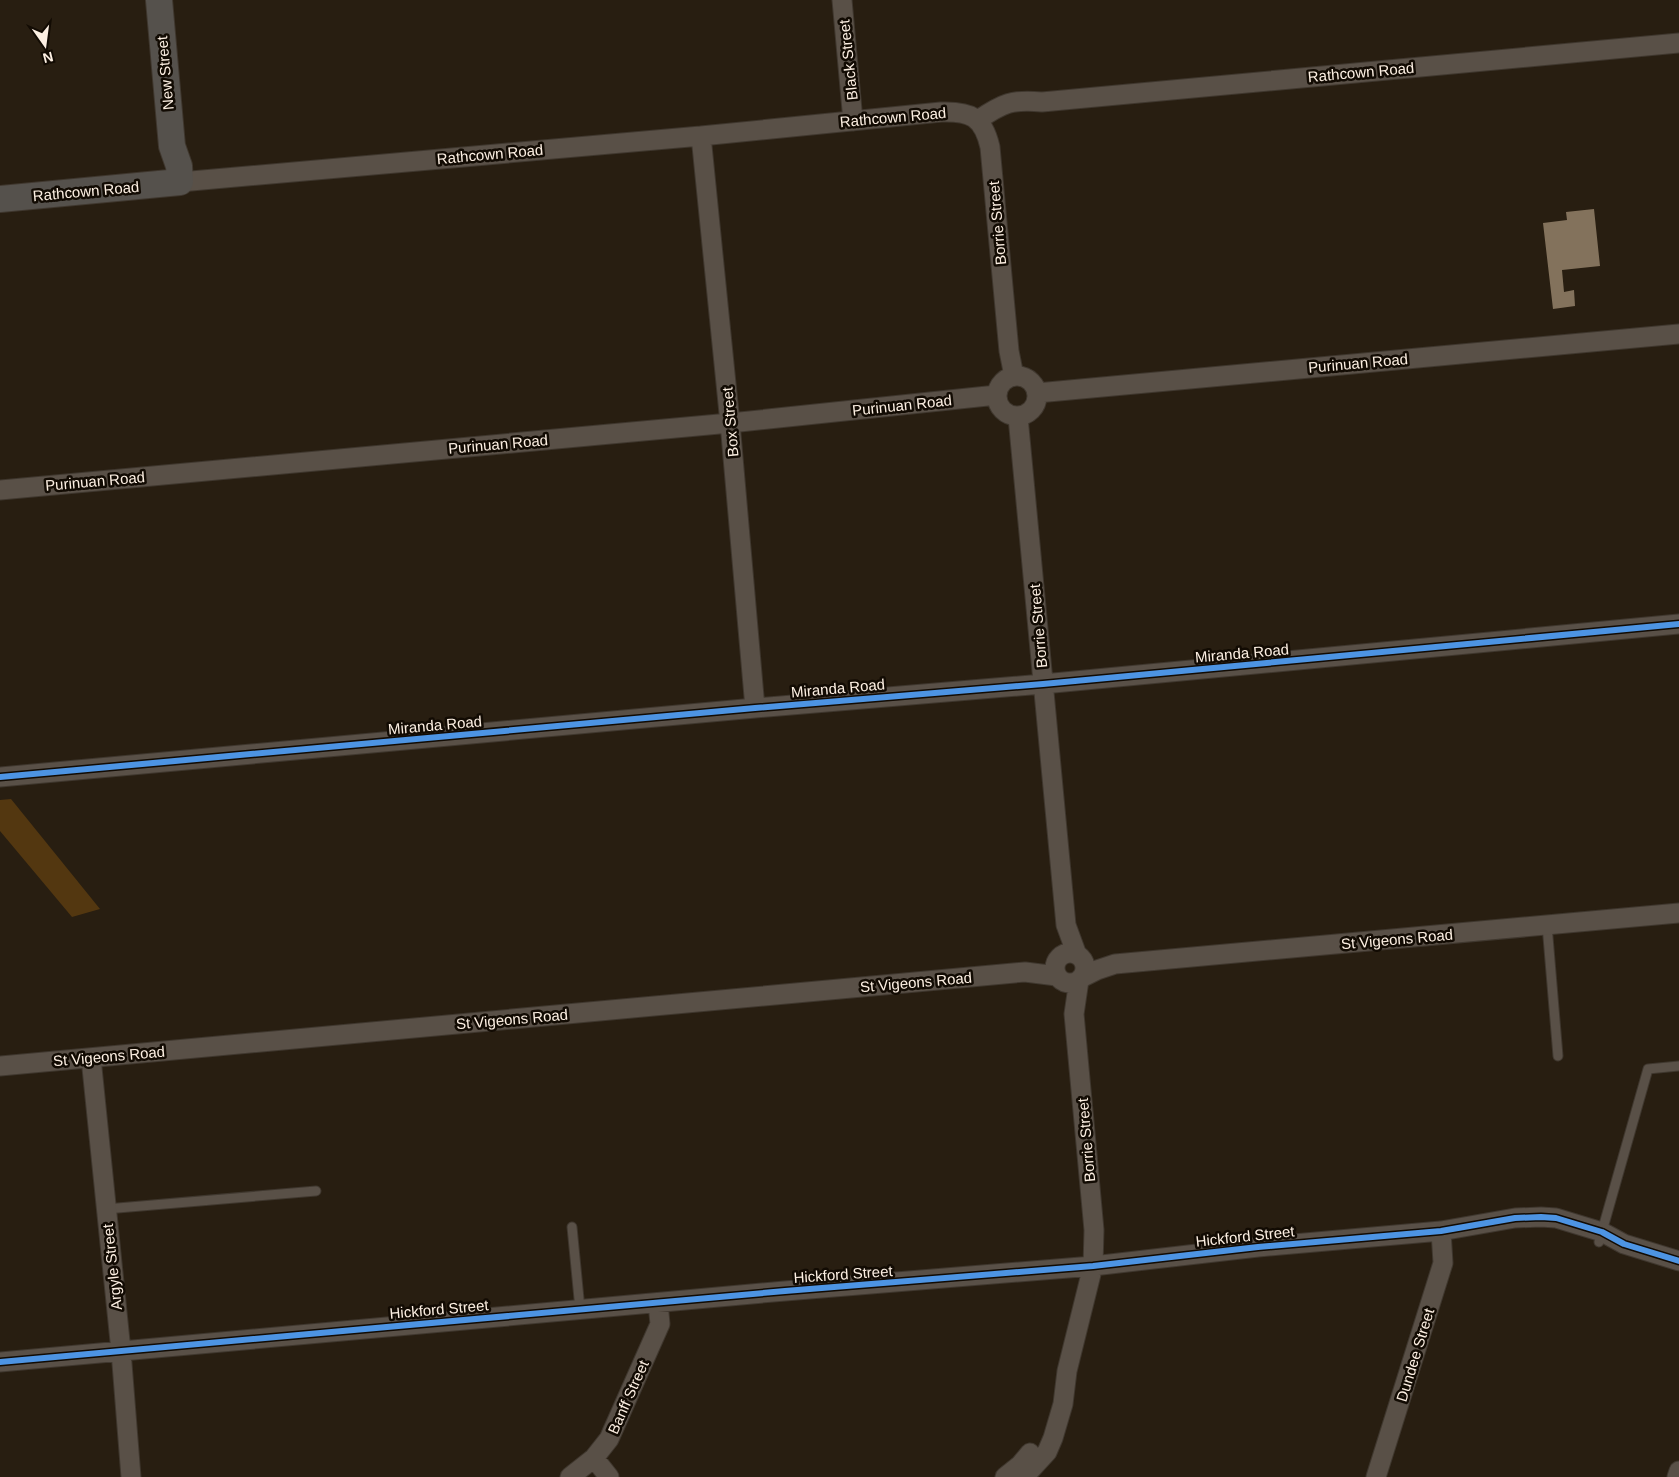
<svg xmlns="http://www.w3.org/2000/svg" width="1679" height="1477" font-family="Arial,sans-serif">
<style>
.green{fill:#533710}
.building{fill:#83725c}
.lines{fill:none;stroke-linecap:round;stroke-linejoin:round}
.lane-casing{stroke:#3f372e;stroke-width:11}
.street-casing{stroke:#3f372e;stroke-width:21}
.secondary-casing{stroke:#3f372e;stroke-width:28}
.lane{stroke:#595047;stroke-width:9}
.street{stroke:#595047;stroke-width:19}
.secondary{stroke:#55514c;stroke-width:26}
.cycleway-casing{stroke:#120b03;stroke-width:9}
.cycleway{stroke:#4d94e3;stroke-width:6}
.labels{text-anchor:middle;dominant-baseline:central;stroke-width:5;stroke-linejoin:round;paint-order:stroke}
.street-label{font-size:15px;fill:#fcefe2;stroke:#120b03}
</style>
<rect width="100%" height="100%" fill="#281e11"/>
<path class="green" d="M11 799 100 909 72 917 0 831V800Z"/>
<path class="building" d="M1594 209 1600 266 1562 270 1564 292 1574 290 1575 306 1553 309 1543 223 1567 220 1566 212Z"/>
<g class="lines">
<defs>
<path id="lane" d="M1547 925 1558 1056
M106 1209 316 1191
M572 1227 580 1309
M1599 1242 1648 1069 1679 1066"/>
<path id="street" d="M842 0 853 121
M978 120C1003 103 1012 99 1042 102L1679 43
M701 136 730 423 755 708
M180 182 701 136 941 112C971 111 983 117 990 147L1009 351 1014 376
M997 396a20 20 0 1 1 40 0a20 20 0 1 1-40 0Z
M1037 393 1679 334
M1018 417 1066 925 1077 955
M0 490 730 423 997 395
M0 777 755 708 1043 684 1679 624
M1055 968a15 15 0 1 1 30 0a15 15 0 1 1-30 0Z
M1081 978 1097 970 1115 964 1679 913
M91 1058 121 1351 131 1477
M0 1066 1025 972 1057 976
M0 1362 785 1291 1093 1266 1258 1247 1441 1231 1515 1218 1541 1217 1556 1218 1602 1232 1624 1244 1679 1261
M594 1458 609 1477
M570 1477 594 1458 609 1439 660 1324 658 1303
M1005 1477 1020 1465 1030 1453
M1024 1477 1047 1452 1053 1438 1063 1404 1067 1371 1093 1266 1094 1230 1074 1014 1079 980
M1376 1477 1443 1263 1441 1231
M1677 1477 1679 1471"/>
<path id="secondary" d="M0 199 180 182 179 166 172 146 159 0"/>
</defs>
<use href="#lane" class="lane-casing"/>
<use href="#street" class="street-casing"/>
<use href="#secondary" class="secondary-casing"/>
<use href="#lane" class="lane"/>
<use href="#street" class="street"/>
<use href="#secondary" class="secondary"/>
<defs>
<path id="cycleway" d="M0 777 755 708 1043 684 1679 624
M0 1362 785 1291 1093 1266 1258 1247 1441 1231 1515 1218 1541 1217 1556 1218 1602 1232 1624 1244 1679 1261"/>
</defs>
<use href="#cycleway" class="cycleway-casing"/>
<use href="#cycleway" class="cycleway"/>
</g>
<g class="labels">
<g class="street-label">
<text transform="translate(848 60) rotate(-96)">Black Street</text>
<text transform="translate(1361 72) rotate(-5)">Rathcown Road</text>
<text transform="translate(165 73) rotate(-95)">New Street</text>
<text transform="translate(893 117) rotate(-5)">Rathcown Road</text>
<text transform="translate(490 154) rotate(-5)">Rathcown Road</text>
<text transform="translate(86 191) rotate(-5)">Rathcown Road</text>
<text transform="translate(997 223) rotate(-95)">Borrie Street</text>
<text transform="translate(1358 363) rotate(-5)">Purinuan Road</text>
<text transform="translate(902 405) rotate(-6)">Purinuan Road</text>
<text transform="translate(730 422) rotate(-95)">Box Street</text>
<text transform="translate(498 444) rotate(-5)">Purinuan Road</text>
<text transform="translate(95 481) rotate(-5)">Purinuan Road</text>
<text transform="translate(1038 626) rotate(-95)">Borrie Street</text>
<text transform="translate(1242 653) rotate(-5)">Miranda Road</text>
<text transform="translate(838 688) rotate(-5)">Miranda Road</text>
<text transform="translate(435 725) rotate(-5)">Miranda Road</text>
<text transform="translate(1397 939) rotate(-5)">St Vigeons Road</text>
<text transform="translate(916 982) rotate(-5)">St Vigeons Road</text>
<text transform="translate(512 1019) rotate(-5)">St Vigeons Road</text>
<text transform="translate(109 1056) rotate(-5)">St Vigeons Road</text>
<text transform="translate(1086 1140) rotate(-95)">Borrie Street</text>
<text transform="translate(1245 1236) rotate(-6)">Hickford Street</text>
<text transform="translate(112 1267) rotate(-96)">Argyle Street</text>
<text transform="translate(843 1274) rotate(-4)">Hickford Street</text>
<text transform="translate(439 1309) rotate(-5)">Hickford Street</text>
<text transform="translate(1415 1355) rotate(-73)">Dundee Street</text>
<text transform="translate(628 1397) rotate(-66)">Banff Street</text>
</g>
</g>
<g transform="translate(45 45) rotate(166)" stroke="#120b03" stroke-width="4" paint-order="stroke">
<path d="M0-4L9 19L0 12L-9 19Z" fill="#fcefe2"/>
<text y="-8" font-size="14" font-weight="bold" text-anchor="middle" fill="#fcefe2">N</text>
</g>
</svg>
